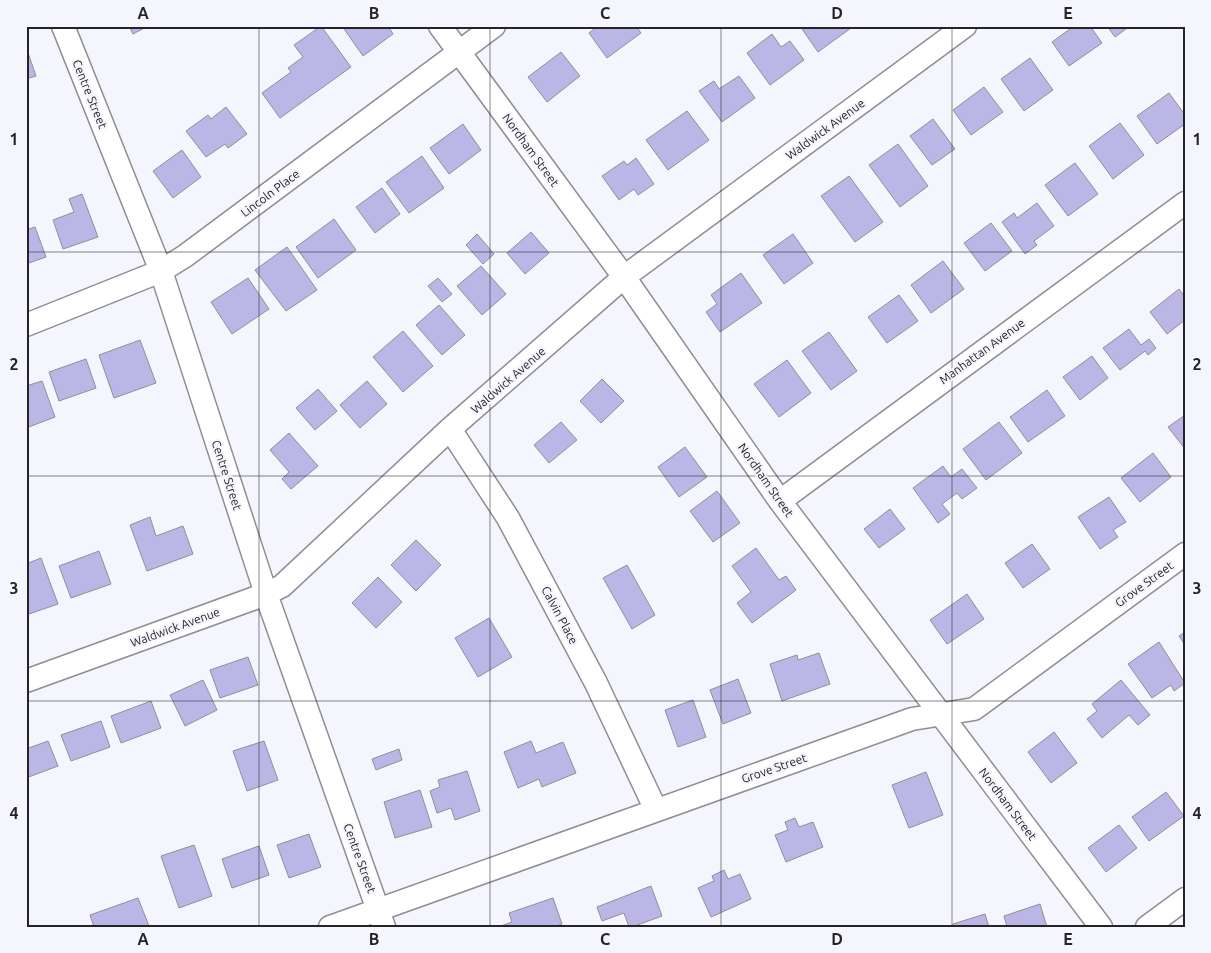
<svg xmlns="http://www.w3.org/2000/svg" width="1211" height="953" font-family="Ubuntu,sans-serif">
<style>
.building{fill:#bbb6e6;stroke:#908f97}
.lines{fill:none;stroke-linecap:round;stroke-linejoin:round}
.street-casing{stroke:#8e8e96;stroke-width:25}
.street{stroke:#fff;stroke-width:22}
.grid{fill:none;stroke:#242427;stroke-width:1;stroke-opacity:0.55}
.labels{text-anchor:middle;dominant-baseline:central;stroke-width:4.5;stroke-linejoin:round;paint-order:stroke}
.street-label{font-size:12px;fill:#242427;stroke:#f4f5fd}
.neatline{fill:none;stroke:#242427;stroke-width:2}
.grid-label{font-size:16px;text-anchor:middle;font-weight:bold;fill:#242427}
</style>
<rect width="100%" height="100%" fill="#f4f5fd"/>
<path class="building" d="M129 26H148L133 34Z
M321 26 351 67 280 118 262 93 291 72 288 68 303 57 294 45Z
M342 26H388L393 34 363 56Z
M598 26H636L641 33 607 58 589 33Z
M800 26H850L851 28 818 52Z
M1074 26H1090L1102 43 1069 66 1052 42Z
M1107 26H1130L1115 37Z
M772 34 781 47 790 41 804 60 770 85 747 53Z
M26 47 36 76 26 79Z
M561 52 580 76 547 102 528 77Z
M1030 58 1053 90 1024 111 1001 79Z
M739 76 755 98 722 122 699 91 714 81 719 89Z
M984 87 1003 112 971 135 953 110Z
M1169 93 1185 115V124L1157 144 1137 116Z
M226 107 247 134 228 148 225 144 206 157 186 131 208 115 211 119Z
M687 111 709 140 668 170 646 140Z
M933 119 955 149 932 165 910 136Z
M1120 123 1144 155 1113 179 1089 146Z
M463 124 481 150 449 174 430 148Z
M898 144 928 186 900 207 869 165Z
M182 150 201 177 173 198 153 171Z
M422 156 444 188 409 213 386 182Z
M636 158 654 184 638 195 634 189 619 200 602 176 624 161 627 165Z
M1075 163 1098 194 1068 216 1045 185Z
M849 176 883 222 855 242 821 196Z
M382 188 400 214 375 233 356 207Z
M82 194 98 237 63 249 53 220 74 212 69 199Z
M1037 203 1054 226 1034 241 1037 245 1025 254 1002 222 1014 213 1017 218Z
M334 219 356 250 318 278 296 247Z
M991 223 1012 251 985 271 964 243Z
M35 227 46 257 26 264V230Z
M531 232 549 253 525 274 507 253Z
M477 234 494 254 483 264 466 245Z
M793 234 813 263 784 284 763 255Z
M287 247 317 290 286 311 255 270Z
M943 261 964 289 931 313 911 285Z
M481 266 506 294 482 315 457 286Z
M741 273 762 303 720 332 706 312 717 304 711 295Z
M248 278 269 309 232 334 211 302Z
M438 278 452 294 442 302 428 286Z
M1179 289 1185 297V320L1167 334 1150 312Z
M899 295 918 321 887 343 868 317Z
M439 305 465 335 442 355 416 325Z
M1129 329 1141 345 1149 339 1156 348 1148 355 1145 351 1120 370 1103 348Z
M403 331 433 366 403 392 373 357Z
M829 332 857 371 831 390 802 351Z
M140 340 156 383 114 398 99 355Z
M1092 356 1108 378 1080 400 1063 377Z
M86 359 96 388 59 401 49 372Z
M787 360 811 393 779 417 754 384Z
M602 379 624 401 601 423 580 401Z
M42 381 55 417 26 428V386Z
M367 381 387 404 360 428 340 405Z
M318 389 337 411 315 430 296 408Z
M1047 390 1065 416 1028 442 1010 417Z
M1185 415V449L1168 427Z
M561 422 577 440 549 463 534 445Z
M999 422 1022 453 986 480 963 449Z
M289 433 318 466 291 489 282 479 289 472 270 450Z
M685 447 707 477 679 497 658 467Z
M1153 453 1171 477 1140 502 1121 478Z
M943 466 951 477 962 469 977 488 962 499 957 493 942 504 950 514 938 523 913 488Z
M717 491 740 523 713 542 690 511Z
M1109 497 1126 522 1113 530 1118 537 1100 549 1078 517Z
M890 509 905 529 879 548 864 529Z
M150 517 156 536 183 526 193 554 147 571 130 525Z
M416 540 441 565 416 591 391 565Z
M1032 544 1050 569 1023 588 1005 563Z
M756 548 779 580 786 576 796 590 752 623 737 603 751 592 732 566Z
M99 551 111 584 71 598 59 566Z
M41 558 58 604 26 615V564Z
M627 565 655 615 632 629 603 578Z
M378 577 402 602 376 628 352 603Z
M967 594 984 619 947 644 930 620Z
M489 618 512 657 478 677 455 638Z
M1185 632V645L1179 636Z
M1159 642 1185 683 1174 691 1171 685 1152 698 1128 664Z
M819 653 830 684 782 701 770 664 797 655 798 660Z
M248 657 258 685 220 698 210 670Z
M738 679 751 713 723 724 710 690Z
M203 680 217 710 185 726 170 695Z
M1121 680 1150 715 1138 725 1129 715 1102 738 1087 719 1097 711 1092 704Z
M693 700 706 737 678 747 665 710Z
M151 701 161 728 121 743 111 716Z
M101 721 110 747 71 761 61 735Z
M1054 732 1077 763 1051 783 1028 752Z
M48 741 58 766 26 778V749Z
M264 741 278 780 247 791 233 751Z
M531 741 536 753 563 742 576 773 542 787 539 779 518 788 504 752Z
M399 749 402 760 376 770 372 759Z
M467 771 480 811 455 820 451 808 437 813 430 791 440 787 438 780Z
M926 772 943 815 909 828 892 785Z
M420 790 432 827 395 838 384 802Z
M1166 792 1184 816 1149 841 1132 817Z
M795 818 799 827 813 822 823 847 786 862 775 835 788 830 785 822Z
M1119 825 1137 848 1106 872 1088 848Z
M309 834 321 867 289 878 277 845Z
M194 845 212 896 179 908 161 856Z
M259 846 269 875 232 888 222 859Z
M724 870 728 879 740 874 751 899 711 917 698 888 714 881 712 876Z
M651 886 662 916 632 927H629L624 913 602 921 597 907Z
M138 898 149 926 94 927 90 915Z
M553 898 562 924 553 927H498L512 922 509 913Z
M1040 904 1047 927H1007L1004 916Z
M985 914 989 927H953V924Z"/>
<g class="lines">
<defs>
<path id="street" d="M63 26 161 271 266 594 384 927
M440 26 624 277 780 501 1101 927
M26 325 161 271 185 256 494 26
M450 429 508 518 596 683 656 810
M780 501 1185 203
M26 681 266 594 282 586 450 429 624 277 965 26
M330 927 912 719 974 709 1185 554
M1147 927 1185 899"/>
</defs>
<use href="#street" class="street-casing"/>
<use href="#street" class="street"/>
</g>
<path class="grid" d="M259 26V927M490 26V927M721 26V927M952 26V927M26 252H1185M26 476H1185M26 701H1185"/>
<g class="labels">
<g class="street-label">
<text transform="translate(90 94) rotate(68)">Centre Street</text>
<text transform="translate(825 129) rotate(-36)">Waldwick Avenue</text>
<text transform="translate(531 150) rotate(54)">Nordham Street</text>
<text transform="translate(270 193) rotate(-37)">Lincoln Place</text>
<text transform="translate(982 351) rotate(-36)">Manhattan Avenue</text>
<text transform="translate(508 380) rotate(-41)">Waldwick Avenue</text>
<text transform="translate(227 475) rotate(72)">Centre Street</text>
<text transform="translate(766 480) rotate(55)">Nordham Street</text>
<text transform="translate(1144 584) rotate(-36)">Grove Street</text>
<text transform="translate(560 615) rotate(62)">Calvin Place</text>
<text transform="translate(175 627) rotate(-20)">Waldwick Avenue</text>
<text transform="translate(774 768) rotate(-19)">Grove Street</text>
<text transform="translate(1008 804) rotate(53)">Nordham Street</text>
<text transform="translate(360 858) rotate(70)">Centre Street</text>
</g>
</g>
<rect width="1211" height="953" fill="none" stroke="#f4f5fd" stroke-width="55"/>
<rect x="28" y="28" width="1156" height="898" class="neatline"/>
<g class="grid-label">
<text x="143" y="19">A</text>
<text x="374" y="19">B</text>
<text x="605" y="19">C</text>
<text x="837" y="19">D</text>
<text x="1068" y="19">E</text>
<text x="14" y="145">1</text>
<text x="1197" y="145">1</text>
<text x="14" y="370">2</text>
<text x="1197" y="370">2</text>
<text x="14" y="594">3</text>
<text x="1197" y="594">3</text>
<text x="14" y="819">4</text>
<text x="1197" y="819">4</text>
<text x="143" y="945">A</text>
<text x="374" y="945">B</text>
<text x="605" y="945">C</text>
<text x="837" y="945">D</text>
<text x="1068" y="945">E</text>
</g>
</svg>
